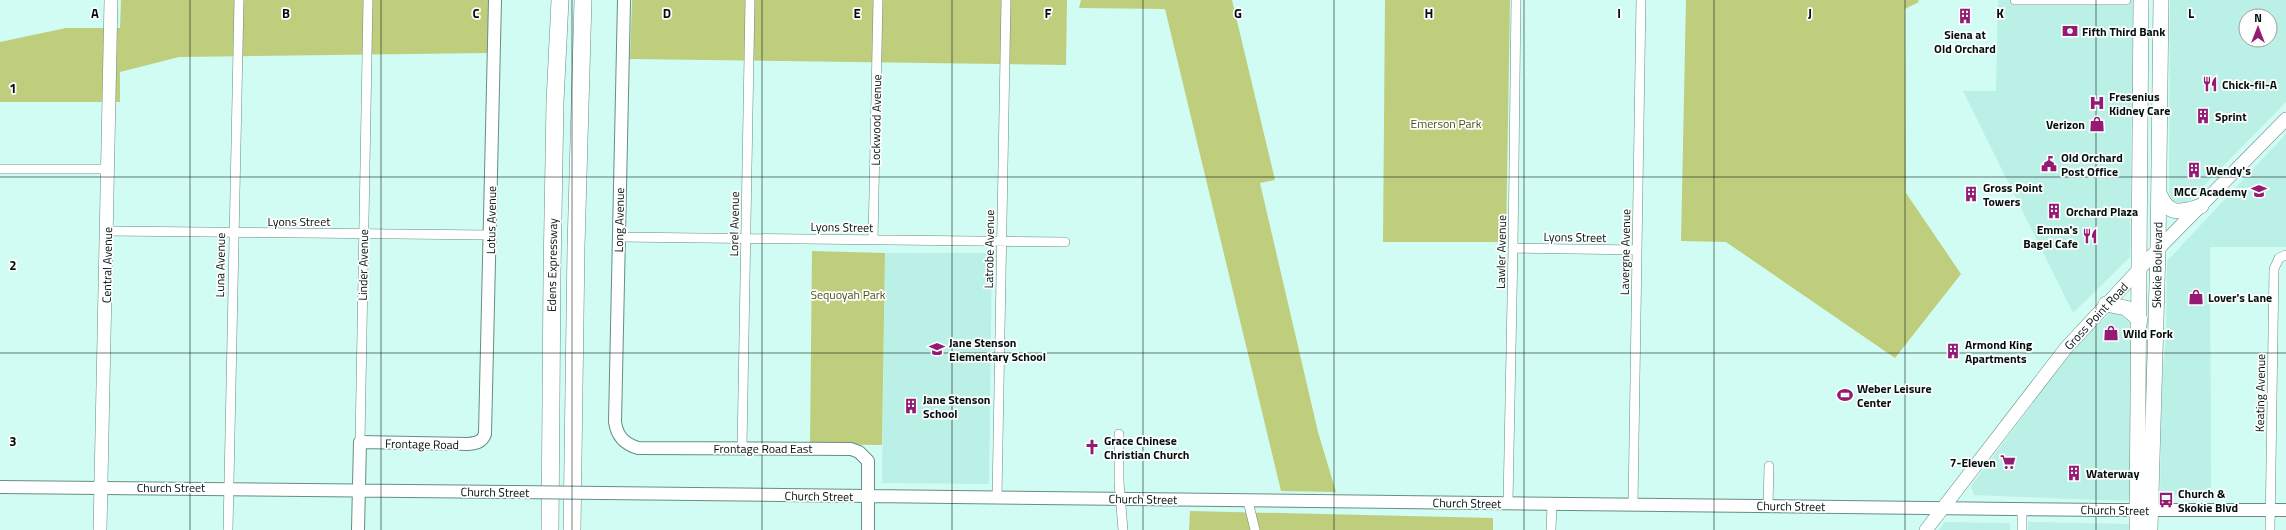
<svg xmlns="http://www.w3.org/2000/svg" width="2286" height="530" font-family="'Titillium Web',sans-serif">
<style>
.built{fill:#bbf0e6;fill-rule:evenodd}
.green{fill:#bece7c}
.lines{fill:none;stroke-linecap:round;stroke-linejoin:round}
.minor-casing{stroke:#658e86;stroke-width:10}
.tertiary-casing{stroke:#658e86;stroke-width:14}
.secondary-casing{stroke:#658e86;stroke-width:14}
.primary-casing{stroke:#658e86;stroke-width:16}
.motorway-casing{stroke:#658e86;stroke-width:18}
.minor{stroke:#fff;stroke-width:9}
.tertiary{stroke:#fff;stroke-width:12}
.secondary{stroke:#fff;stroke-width:13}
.primary{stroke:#fff;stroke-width:15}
.motorway{stroke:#fff;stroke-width:17}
.tertiary-bridge-casing{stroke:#658e86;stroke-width:14;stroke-linecap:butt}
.tertiary-bridge{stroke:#fff;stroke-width:12}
.grid{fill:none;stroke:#02100d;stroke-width:1;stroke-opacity:0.55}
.labels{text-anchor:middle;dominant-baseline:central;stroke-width:3.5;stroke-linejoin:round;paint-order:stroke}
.poi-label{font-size:12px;font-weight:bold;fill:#02100d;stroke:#fefefe;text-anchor:start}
.street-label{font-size:12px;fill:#02100d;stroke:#fefefe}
.park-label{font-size:12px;fill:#495212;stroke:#fefefe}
.grid-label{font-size:13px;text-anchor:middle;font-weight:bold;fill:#02100d;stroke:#fefefe;stroke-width:3.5;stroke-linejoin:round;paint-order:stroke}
</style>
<rect width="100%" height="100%" fill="#d0fcf3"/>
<path class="built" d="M1998 0H2133L2130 257 2073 313 1963 91H1996Z
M2170 0H2286V102L2190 200 2183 204H2175L2169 193ZM2246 16H2270V40H2246Z
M2286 134V247H2210L2211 494 2160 495 2162 379 2166 337 2167 261Z
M885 253H992L989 484 882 483Z
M2119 310 2129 318 2130 326 2133 494 2131 499 2125 501 1974 495 1971 486 2057 371 2082 340 2111 312Z
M1945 522 2010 523V530H1939Z
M2028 522 2131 524V530H2028Z"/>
<path class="green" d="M121 0H489L488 53 179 57 120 72V102H0V42L66 28H120Z
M632 0H1067L1066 65 630 59Z
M1081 0H1232L1275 180 1260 183 1318 432 1336 492 1281 491 1165 9 1079 8Z
M1385 0H1510L1506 242H1383Z
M1686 0H1918L1919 2 1905 9 1906 193 1961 274 1895 358 1726 242 1681 241Z
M812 251 885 253 882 445 810 444Z
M1190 511 1493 518V530H1189Z"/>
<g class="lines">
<defs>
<path id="minor" d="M2015 0H2126
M0 169H109
M107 231 491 235
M619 237 1065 242
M873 240 878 0
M1513 248 1637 250
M1119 434V482L1123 530
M360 442 368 0
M742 448 750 0
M997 498 1006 0
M1248 501 1255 530
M1508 503 1513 248 1516 0
M1633 505 1641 0
M1768 506 1769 466
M228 530 239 0
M1551 530 1552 504
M2022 530V509
M2270 530 2274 269 2279 258 2286 255"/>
<path id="tertiary" d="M624 0 615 422C617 436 624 444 638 448L851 449 859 452 868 461V530
M0 487 515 492
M602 493 2108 510H2286
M358 530 360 442 468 444C477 443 482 442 485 434L495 0"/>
<path id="secondary" d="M100 530 111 0
M1926 530 2066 348 2158 249 2286 119"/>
<path id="primary" d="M2159 193C2168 216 2180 213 2201 206
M2106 304 2126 308 2140 320
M2137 530 2141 0
M2150 530 2158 249 2161 0"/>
<path id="motorway" d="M550 530 552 273 555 102 560 0
M572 530 576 247 583 0"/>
</defs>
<use href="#minor" class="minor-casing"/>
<use href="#tertiary" class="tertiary-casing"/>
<use href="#secondary" class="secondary-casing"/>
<use href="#primary" class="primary-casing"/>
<use href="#motorway" class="motorway-casing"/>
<use href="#minor" class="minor"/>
<use href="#tertiary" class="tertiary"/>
<use href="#secondary" class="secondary"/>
<use href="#primary" class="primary"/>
<use href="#motorway" class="motorway"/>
<defs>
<path id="tertiary-bridge" d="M515 492 602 493"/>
</defs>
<use href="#tertiary-bridge" class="tertiary-bridge-casing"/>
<use href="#tertiary-bridge" class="tertiary-bridge"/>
</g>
<path class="grid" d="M190 0V530M381 0V530M572 0V530M762 0V530M952 0V530M1143 0V530M1334 0V530M1524 0V530M1714 0V530M1905 0V530M2096 0V530M0 177H2286M0 353H2286"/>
<defs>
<symbol id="building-bare" viewBox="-9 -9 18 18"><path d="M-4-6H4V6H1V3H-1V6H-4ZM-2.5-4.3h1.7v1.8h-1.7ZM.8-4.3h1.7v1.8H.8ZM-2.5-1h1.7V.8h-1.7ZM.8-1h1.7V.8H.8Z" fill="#951a74" stroke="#fefefe" stroke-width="2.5" paint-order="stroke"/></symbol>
<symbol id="bank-bare" viewBox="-9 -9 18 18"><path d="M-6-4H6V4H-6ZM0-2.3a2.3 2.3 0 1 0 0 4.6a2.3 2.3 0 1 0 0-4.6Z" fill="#951a74" stroke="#fefefe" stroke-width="2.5" paint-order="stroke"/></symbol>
<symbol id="restaurant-bare" viewBox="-9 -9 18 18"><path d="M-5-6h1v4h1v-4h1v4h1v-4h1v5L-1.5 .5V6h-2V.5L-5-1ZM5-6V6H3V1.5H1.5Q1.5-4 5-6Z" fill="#951a74" stroke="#fefefe" stroke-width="2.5" paint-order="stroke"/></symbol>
<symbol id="hospital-bare" viewBox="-9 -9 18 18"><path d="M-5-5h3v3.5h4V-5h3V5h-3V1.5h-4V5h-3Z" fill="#951a74" stroke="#fefefe" stroke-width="2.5" paint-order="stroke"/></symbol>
<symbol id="shop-bare" viewBox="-9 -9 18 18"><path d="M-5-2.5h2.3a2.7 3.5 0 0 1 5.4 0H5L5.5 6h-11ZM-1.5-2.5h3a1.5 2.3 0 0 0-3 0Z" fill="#951a74" stroke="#fefefe" stroke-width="2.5" paint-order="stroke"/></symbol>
<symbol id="civic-bare" viewBox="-9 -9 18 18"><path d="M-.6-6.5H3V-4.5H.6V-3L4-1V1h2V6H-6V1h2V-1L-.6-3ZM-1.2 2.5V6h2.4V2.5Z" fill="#951a74" stroke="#fefefe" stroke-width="2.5" paint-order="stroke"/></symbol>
<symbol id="school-bare" viewBox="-9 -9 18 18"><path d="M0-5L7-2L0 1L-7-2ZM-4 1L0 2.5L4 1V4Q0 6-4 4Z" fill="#951a74" stroke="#fefefe" stroke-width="2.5" paint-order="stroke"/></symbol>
<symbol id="stadium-bare" viewBox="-9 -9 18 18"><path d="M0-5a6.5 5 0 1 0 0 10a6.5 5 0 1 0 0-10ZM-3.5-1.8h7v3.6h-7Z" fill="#951a74" stroke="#fefefe" stroke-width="2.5" paint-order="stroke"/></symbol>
<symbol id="church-bare" viewBox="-9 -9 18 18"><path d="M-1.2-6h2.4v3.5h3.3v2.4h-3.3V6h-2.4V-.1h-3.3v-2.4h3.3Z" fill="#951a74" stroke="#fefefe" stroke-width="2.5" paint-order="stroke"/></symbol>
<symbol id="supermarket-bare" viewBox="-9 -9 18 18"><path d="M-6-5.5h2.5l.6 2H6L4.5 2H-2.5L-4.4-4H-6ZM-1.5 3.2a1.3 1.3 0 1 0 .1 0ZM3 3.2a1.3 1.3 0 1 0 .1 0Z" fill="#951a74" stroke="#fefefe" stroke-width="2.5" paint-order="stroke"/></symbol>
<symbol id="bus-bare" viewBox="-9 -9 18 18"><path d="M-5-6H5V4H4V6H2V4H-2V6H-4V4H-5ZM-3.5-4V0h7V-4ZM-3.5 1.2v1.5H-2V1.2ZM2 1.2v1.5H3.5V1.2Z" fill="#951a74" stroke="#fefefe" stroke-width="2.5" paint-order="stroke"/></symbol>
</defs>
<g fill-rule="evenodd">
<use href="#building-bare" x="1954" y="5" width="22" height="22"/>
<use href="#bank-bare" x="2059" y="20" width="22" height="22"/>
<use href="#restaurant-bare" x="2199" y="73" width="22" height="22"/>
<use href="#hospital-bare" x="2086" y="92" width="22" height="22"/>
<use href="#building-bare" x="2192" y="105" width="22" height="22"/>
<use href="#shop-bare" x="2086" y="113" width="22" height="22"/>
<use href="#civic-bare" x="2038" y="153" width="22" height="22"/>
<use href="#building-bare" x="2183" y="159" width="22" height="22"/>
<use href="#school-bare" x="2248" y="180" width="22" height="22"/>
<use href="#building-bare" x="1960" y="183" width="22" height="22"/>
<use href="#building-bare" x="2043" y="200" width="22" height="22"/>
<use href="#restaurant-bare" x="2079" y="225" width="22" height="22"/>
<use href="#shop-bare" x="2185" y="286" width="22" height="22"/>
<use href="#shop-bare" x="2100" y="322" width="22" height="22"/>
<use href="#school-bare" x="926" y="338" width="22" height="22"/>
<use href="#building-bare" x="1942" y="340" width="22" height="22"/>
<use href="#stadium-bare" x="1834" y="384" width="22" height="22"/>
<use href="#building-bare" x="900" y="395" width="22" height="22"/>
<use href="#church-bare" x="1081" y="436" width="22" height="22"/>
<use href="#supermarket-bare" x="1997" y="451" width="22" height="22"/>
<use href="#building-bare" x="2063" y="462" width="22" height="22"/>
<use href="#bus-bare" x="2155" y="489" width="22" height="22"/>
</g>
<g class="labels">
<g class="poi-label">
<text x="2082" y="31">Fifth Third Bank</text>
<text x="1965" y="34" text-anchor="middle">Siena at<tspan x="1965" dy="14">Old Orchard</tspan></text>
<text x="2222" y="84">Chick-fil-A</text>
<text x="2109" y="96">Fresenius<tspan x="2109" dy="14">Kidney Care</tspan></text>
<text x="2215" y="116">Sprint</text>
<text x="2085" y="124" text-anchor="end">Verizon</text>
<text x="2061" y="157">Old Orchard<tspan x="2061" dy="14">Post Office</tspan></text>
<text x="2206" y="170">Wendy's</text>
<text x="1983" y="187">Gross Point<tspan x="1983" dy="14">Towers</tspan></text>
<text x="2247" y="191" text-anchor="end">MCC Academy</text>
<text x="2066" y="211">Orchard Plaza</text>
<text x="2078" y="229" text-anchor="end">Emma's<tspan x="2078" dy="14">Bagel Cafe</tspan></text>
<text x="2208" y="297">Lover's Lane</text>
<text x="2123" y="333">Wild Fork</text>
<text x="949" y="342">Jane Stenson<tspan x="949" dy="14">Elementary School</tspan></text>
<text x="1965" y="344">Armond King<tspan x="1965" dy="14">Apartments</tspan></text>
<text x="1857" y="388">Weber Leisure<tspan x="1857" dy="14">Center</tspan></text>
<text x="923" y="399">Jane Stenson<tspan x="923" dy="14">School</tspan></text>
<text x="1104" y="440">Grace Chinese<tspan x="1104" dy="14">Christian Church</tspan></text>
<text x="1996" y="462" text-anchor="end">7-Eleven</text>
<text x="2086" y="473">Waterway</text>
<text x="2178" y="493">Church &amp;<tspan x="2178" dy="14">Skokie Blvd</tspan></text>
</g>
<g class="street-label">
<text transform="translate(876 120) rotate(-89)">Lockwood Avenue</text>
<text transform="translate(491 220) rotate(-89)">Lotus Avenue</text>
<text transform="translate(619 220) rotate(-89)">Long Avenue</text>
<text x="299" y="221">Lyons Street</text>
<text transform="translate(734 224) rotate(-89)">Lorel Avenue</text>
<text transform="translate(842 227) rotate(1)">Lyons Street</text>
<text transform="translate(1575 237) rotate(1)">Lyons Street</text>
<text transform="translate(989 249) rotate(-89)">Latrobe Avenue</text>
<text transform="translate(1501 252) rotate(-89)">Lawler Avenue</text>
<text transform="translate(1625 252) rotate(-89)">Lavergne Avenue</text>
<text transform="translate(107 265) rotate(-89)">Central Avenue</text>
<text transform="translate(220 265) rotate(-89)">Luna Avenue</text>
<text transform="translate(363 265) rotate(-89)">Linder Avenue</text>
<text transform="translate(552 265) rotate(-89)">Edens Expressway</text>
<text transform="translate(2157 265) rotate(-89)">Skokie Boulevard</text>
<text transform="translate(2096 316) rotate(-47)">Gross Point Road</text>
<text transform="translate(2260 393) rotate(-89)">Keating Avenue</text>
<text transform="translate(422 444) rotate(1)">Frontage Road</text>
<text x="763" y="448">Frontage Road East</text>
<text x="171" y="487">Church Street</text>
<text transform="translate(495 492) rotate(1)">Church Street</text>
<text transform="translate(819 496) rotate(1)">Church Street</text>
<text transform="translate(1143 499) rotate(1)">Church Street</text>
<text transform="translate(1467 503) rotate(1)">Church Street</text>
<text transform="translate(1791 506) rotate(1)">Church Street</text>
<text transform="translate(2115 510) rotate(1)">Church Street</text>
</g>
<g class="park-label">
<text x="1446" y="123">Emerson Park</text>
<text x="848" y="294">Sequoyah Park</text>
</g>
</g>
<g class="grid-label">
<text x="95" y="18">A</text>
<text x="286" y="18">B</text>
<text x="476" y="18">C</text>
<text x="667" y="18">D</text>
<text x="857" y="18">E</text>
<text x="1048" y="18">F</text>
<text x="1238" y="18">G</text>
<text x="1429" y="18">H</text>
<text x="1619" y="18">I</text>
<text x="1810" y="18">J</text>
<text x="2000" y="18">K</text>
<text x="2191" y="18">L</text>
<text x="13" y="93">1</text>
<text x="13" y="270">2</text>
<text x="13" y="446">3</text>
</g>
<g transform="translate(2258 28)"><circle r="19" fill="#fefefe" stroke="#999f9e"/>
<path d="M0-3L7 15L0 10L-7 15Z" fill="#951a74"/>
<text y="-6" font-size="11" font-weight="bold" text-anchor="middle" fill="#02100d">N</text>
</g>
</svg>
